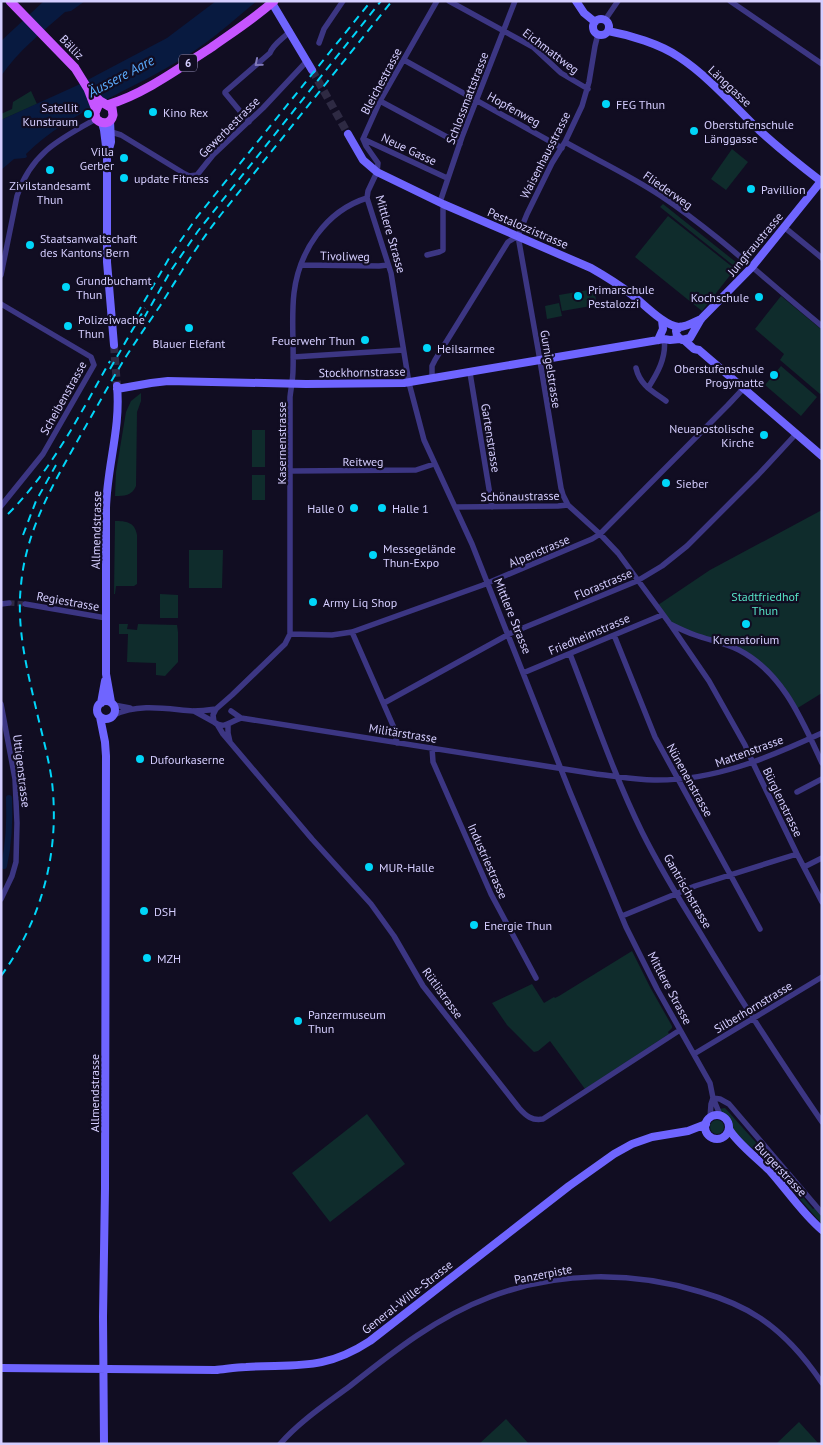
<svg xmlns="http://www.w3.org/2000/svg" width="823" height="1445" font-family="'PT Sans',sans-serif">
<style>
.green{fill:#0f2c2c}
.water{fill:#081a40}
.lines{fill:none;stroke-linecap:round;stroke-linejoin:round}
.canal{stroke:#081a40;stroke-width:6}
.street-tunnel{stroke:#2e2a43;stroke-width:5.5;stroke-dasharray:5.5 3;stroke-linecap:butt}
.secondary-tunnel{stroke:#2e2a43;stroke-width:8;stroke-dasharray:8 4;stroke-linecap:butt}
.street{stroke:#3c3683;stroke-width:5.5}
.secondary{stroke:#6f65ff;stroke-width:8}
.primary{stroke:#c655ff;stroke-width:9}
.rail{stroke:#00d6f9;stroke-width:2;stroke-dasharray:8 6;stroke-linecap:butt}
.oneway{stroke:#817abb}
.poi-dot{fill:#00d6f9;stroke:#110d22;stroke-width:2}
.labels{text-anchor:middle;dominant-baseline:central;stroke-width:4.5;stroke-linejoin:round;paint-order:stroke}
.shield{fill:#110d22;stroke:#9a94bd;stroke-width:1}
.shield-label{font-size:11px;font-weight:bold;fill:#d5ceff}
.street-label{font-size:12px;fill:#d5ceff;stroke:#110d22}
.poi-label{font-size:12px;fill:#d5ceff;stroke:#110d22;text-anchor:start}
.park-label{font-size:12px;fill:#56e3c5;stroke:#110d22}
.water-label{font-size:14px;font-style:italic;fill:#5cadff;stroke:#110d22}
</style>
<rect width="100%" height="100%" fill="#110d22"/>
<path class="green" d="M31 91 37 104 1 120V114L12 109 13 102Z
M732 149 748 162 726 190 711 179Z
M663 204 742 267 739 270 660 207Z
M668 216 735 269 702 311 635 257Z
M594 289 597 305 562 311 559 295Z
M781 296 822 330V392L820 394 780 360 784 354 755 329Z
M559 303 562 316 547 319 545 306Z
M781 366 817 397 801 416 765 385Z
M141 393V401L137 412 136 486C132 496 124 496 115 496L116 472 126 412 131 401Z
M252 430H265V467H252Z
M252 475H265V500H252Z
M822 510V693L796 709 785 691 747 655 670 624 658 605 710 570Z
M115 521C126 521 135 522 137 535V584L134 586H116L115 594H114Z
M189 550H223L222 588H189Z
M160 594 178 595V618H160Z
M119 624H128L127 629 137 630 138 624 177 625 178 632V662L165 676 156 675V663L127 662 128 634H119Z
M632 951 650 987 672 1026V1028L668 1032 669 1034 585 1089 550 1041 538 1051 534 1052 507 1025 492 1003 532 984 544 1003 554 997 555 998 559 996Z
M725 1108 768 1156 813 1209 815 1208 822 1216V1224L767 1162 757 1152 736 1135 731 1130 729 1121 723 1115 719 1109Z
M367 1114 405 1164 330 1222 292 1173Z
M710 1127a7 7 0 1 1 14 0a7 7 0 1 1-14 0Z
M506 1419 529 1444H479Z
M799 1422 819 1444H776Z"/>
<path class="water" d="M44 1H85L71 11 65 12C42 32 18 51 1 76V41Z
M216 1H257C234 20 211 41 185 57 133 90 71 110 26 154L27 157 25 158 14 159 1 170V120L78 85 167 38Z"/>
<g class="lines">
<path class="canal" d="M4 866C9 843 10 822 9 798"/>
<path class="street-tunnel" d="M9 603 25 604"/>
<path class="secondary-tunnel" d="M312 70 348 134
M114 345 117 386"/>
<path class="street" d="M437 1 380 101 363 139 366 146 378 163 377 172 368 191 367 198 391 273 409 383 424 440 472 544 570 792 626 927 657 989 710 1083 713 1098 721 1117
M449 1 533 47 561 73 588 89
M730 1 822 64
M605 20 618 1
M319 43 324 29 343 1
M404 60 562 148
M380 101 460 144
M249 122 225 93V92L270 53C273 44 284 38 290 31
M108 131 121 135 185 174 189 176 197 175 213 155 263 108 307 61
M363 139 447 178
M565 142C597 160 631 176 661 196 718 234 769 283 822 326
M440 202 462 137 515 1
M784 227 822 258
M518 236 538 349 561 488 563 495 568 505 600 534 618 553 670 624 709 681 745 745 753 763 797 854 822 902
M427 255 439 252 443 250V204
M301 265 379 266 388 265
M1 275 17 196C31 153 60 139 96 119
M1 304 91 357 94 365 43 454 1 506
M293 357 403 350
M636 368C640 385 652 391 666 401
M470 373 492 507
M432 379V366L435 360 508 242 518 236 527 214 552 163 565 142 582 106 589 82 595 46 598 34
M648 388C657 374 667 357 664 339
M291 471 416 470 434 464
M456 507 558 506 568 505
M1 604 9 603
M25 604 106 618
M670 624C678 628 686 632 695 635 709 640 725 643 739 650 783 673 802 720 822 763
M352 632 395 730 397 743
M290 634 332 635 352 632 483 585 592 539 600 534 728 405 743 389
M614 635 655 737 760 929
M570 654C593 713 614 775 642 832 659 866 679 899 699 931 738 996 779 1059 822 1122
M523 673 662 615
M384 703 511 633 637 581 662 566 687 546 758 475 796 434
M1 704 15 779 17 823 16 862 12 876 1 899
M114 705 130 708
M194 711 214 722
M231 711 241 718 596 774C616 776 634 780 654 780 714 781 768 758 822 733
M114 715C139 703 167 709 193 711 200 711 209 710 216 709
M241 718C231 721 224 730 214 722L213 715 216 709 232 695 285 644 290 634V397C291 388 293 379 293 370 294 345 291 318 294 293 299 252 325 211 367 198
M217 724 223 734 312 839 371 904 394 936 423 986 519 1108C526 1116 532 1121 543 1119L680 1030
M228 724V733L230 742
M432 748 433 762 491 894 536 978
M797 792 822 779
M804 867 822 858
M622 916 695 886 797 854
M694 1054 822 977
M713 1098 720 1099 729 1104 822 1213
M710 1118 711 1104 713 1098
M280 1444C300 1421 326 1404 350 1386 394 1351 437 1317 490 1297 558 1271 632 1271 701 1292 722 1298 742 1306 760 1318 784 1334 806 1359 822 1383"/>
<path class="secondary" d="M576 1 584 13 595 22
M272 3 312 70
M593 27a8 8 0 1 1 16 0a8 8 0 1 1-16 0Z
M608 31C630 35 660 44 679 57 708 76 735 107 760 131 780 149 801 166 822 182
M102 123 104 130 107 154V262L114 345
M348 134 363 160 377 172 443 204 591 268C605 276 618 284 631 294 643 303 664 326 679 327 687 327 694 322 701 319
M108 152 111 142 110 121
M680 327 676 331 677 336 682 340 690 338 701 319 752 267 822 180
M658 340 663 329 662 320
M684 340 694 349 699 350 822 456
M117 389 151 383 168 381 306 384 404 383 664 339 670 340 680 339
M97 710a9 9 0 1 1 18 0a9 9 0 1 1-18 0Z
M111 702 106 674V508C107 466 121 428 117 386
M101 703 105 681
M100 717 105 742 106 756 105 1188 103 1317 104 1444
M705 1127a12 12 0 1 1 24 0a12 12 0 1 1-24 0Z
M729 1129C736 1142 758 1159 770 1171 787 1190 802 1213 822 1230
M1 1368 215 1370C226 1369 236 1367 246 1367 297 1364 324 1371 370 1341L569 1186 614 1154 632 1144 652 1137 688 1131 706 1124"/>
<path class="primary" d="M10 1 75 68 88 89 96 110
M90 91 100 101 112 108 113 115C111 124 103 125 96 119L95 113 98 106
M107 105C143 95 181 67 212 47 233 32 255 18 274 1"/>
<path class="rail" d="M137 314 172 253 197 217 371 1
M144 318 170 272 198 231 381 1
M110 369 145 308
M8 514C52 470 79 416 110 361
M23 535 36 501 56 465
M1 976C42 919 60 852 52 782 49 760 43 738 38 717 28 673 16 630 21 585 26 528 56 479 83 431 98 405 112 379 127 355 138 338 149 322 160 306 180 274 199 242 223 212L392 1"/>
</g>
<defs><path id="oneway-chevron" d="M-2-3.5L2.5 0L-2 3.5" fill="none" stroke-width="1.6" stroke-linecap="round" stroke-linejoin="round" transform="scale(1.25)"/></defs>
<use class="oneway" href="#oneway-chevron" transform="translate(258 63) rotate(140)"/>
<g class="poi-dot">
<circle cx="606" cy="104" r="5"/>
<circle cx="153" cy="112" r="5"/>
<circle cx="88" cy="114" r="5"/>
<circle cx="694" cy="131" r="5"/>
<circle cx="124" cy="158" r="5"/>
<circle cx="50" cy="170" r="5"/>
<circle cx="124" cy="178" r="5"/>
<circle cx="751" cy="189" r="5"/>
<circle cx="30" cy="245" r="5"/>
<circle cx="66" cy="287" r="5"/>
<circle cx="578" cy="296" r="5"/>
<circle cx="759" cy="297" r="5"/>
<circle cx="68" cy="326" r="5"/>
<circle cx="189" cy="328" r="5"/>
<circle cx="365" cy="340" r="5"/>
<circle cx="427" cy="348" r="5"/>
<circle cx="774" cy="375" r="5"/>
<circle cx="764" cy="435" r="5"/>
<circle cx="666" cy="483" r="5"/>
<circle cx="354" cy="508" r="5"/>
<circle cx="382" cy="508" r="5"/>
<circle cx="373" cy="555" r="5"/>
<circle cx="313" cy="602" r="5"/>
<circle cx="746" cy="624" r="5"/>
<circle cx="140" cy="759" r="5"/>
<circle cx="369" cy="867" r="5"/>
<circle cx="144" cy="911" r="5"/>
<circle cx="474" cy="925" r="5"/>
<circle cx="147" cy="958" r="5"/>
<circle cx="298" cy="1021" r="5"/>
</g>
<g class="labels">
<rect class="shield" x="179" y="54.5" width="18" height="17" rx="4"/>
<g class="shield-label">
<text x="188" y="63">6</text>
</g>
<g class="street-label">
<text transform="translate(72 47) rotate(46)">Bälliz</text>
<text transform="translate(551 51) rotate(37)">Eichmattweg</text>
<text transform="translate(381 81) rotate(-62)">Bleichestrasse</text>
<text transform="translate(730 86) rotate(43)">Länggasse</text>
<text transform="translate(467 98) rotate(-69)">Schlossmattstrasse</text>
<text transform="translate(514 109) rotate(29)">Hopfenweg</text>
<text transform="translate(229 127) rotate(-45)">Gewerbestrasse</text>
<text transform="translate(409 149) rotate(25)">Neue Gasse</text>
<text transform="translate(545 155) rotate(-63)">Waisenhausstrasse</text>
<text transform="translate(668 190) rotate(35)">Fliederweg</text>
<text transform="translate(528 228) rotate(23)">Pestalozzistrasse</text>
<text transform="translate(391 234) rotate(74)">Mittlere Strasse</text>
<text transform="translate(755 244) rotate(-50)">Jungfraustrasse</text>
<text transform="translate(345 256) rotate(1)">Tivoliweg</text>
<text transform="translate(551 369) rotate(81)">Gurnigelstrasse</text>
<text transform="translate(362 372) rotate(-1)">Stockhornstrasse</text>
<text transform="translate(63 398) rotate(-61)">Scheibenstrasse</text>
<text transform="translate(491 438) rotate(81)">Gartenstrasse</text>
<text transform="translate(281 443) rotate(-90)">Kasernenstrasse</text>
<text x="363" y="461">Reitweg</text>
<text transform="translate(520 496) rotate(-1)">Schönaustrasse</text>
<text transform="translate(96 530) rotate(-89)">Allmendstrasse</text>
<text transform="translate(539 551) rotate(-23)">Alpenstrasse</text>
<text transform="translate(603 584) rotate(-23)">Florastrasse</text>
<text transform="translate(68 601) rotate(10)">Regiestrasse</text>
<text transform="translate(513 616) rotate(68)">Mittlere Strasse</text>
<text transform="translate(589 634) rotate(-23)">Friedheimstrasse</text>
<text transform="translate(403 733) rotate(9)">Militärstrasse</text>
<text transform="translate(749 751) rotate(-20)">Mattenstrasse</text>
<text transform="translate(22 771) rotate(83)">Uttigenstrasse</text>
<text transform="translate(690 780) rotate(61)">Nünenenstrasse</text>
<text transform="translate(783 802) rotate(64)">Bürglenstrasse</text>
<text transform="translate(488 861) rotate(66)">Industriestrasse</text>
<text transform="translate(688 891) rotate(60)">Gantrischstrasse</text>
<text transform="translate(670 988) rotate(62)">Mittlere Strasse</text>
<text transform="translate(443 993) rotate(54)">Rütlistrasse</text>
<text transform="translate(753 1007) rotate(-31)">Silberhornstrasse</text>
<text transform="translate(94 1093) rotate(-90)">Allmendstrasse</text>
<text transform="translate(781 1169) rotate(47)">Burgerstrasse</text>
<text transform="translate(543 1274) rotate(-11)">Panzerpiste</text>
<text transform="translate(407 1297) rotate(-38)">General-Wille-Strasse</text>
</g>
<g class="poi-label">
<text x="616" y="104">FEG Thun</text>
<text x="78" y="107" text-anchor="end">Satellit<tspan x="78" dy="14">Kunstraum</tspan></text>
<text x="163" y="112">Kino Rex</text>
<text x="704" y="124">Oberstufenschule<tspan x="704" dy="14">Länggasse</tspan></text>
<text x="114" y="151" text-anchor="end">Villa<tspan x="114" dy="14">Gerber</tspan></text>
<text x="134" y="178">update Fitness</text>
<text x="50" y="185" text-anchor="middle">Zivilstandesamt<tspan x="50" dy="14">Thun</tspan></text>
<text x="761" y="189">Pavillion</text>
<text x="40" y="238">Staatsanwaltschaft<tspan x="40" dy="14">des Kantons Bern</tspan></text>
<text x="76" y="280">Grundbuchamt<tspan x="76" dy="14">Thun</tspan></text>
<text x="588" y="289">Primarschule<tspan x="588" dy="14">Pestalozzi</tspan></text>
<text x="749" y="297" text-anchor="end">Kochschule</text>
<text x="78" y="319">Polizeiwache<tspan x="78" dy="14">Thun</tspan></text>
<text x="355" y="340" text-anchor="end">Feuerwehr Thun</text>
<text x="189" y="343" text-anchor="middle">Blauer Elefant</text>
<text x="437" y="348">Heilsarmee</text>
<text x="764" y="368" text-anchor="end">Oberstufenschule<tspan x="764" dy="14">Progymatte</tspan></text>
<text x="754" y="428" text-anchor="end">Neuapostolische<tspan x="754" dy="14">Kirche</tspan></text>
<text x="676" y="483">Sieber</text>
<text x="344" y="508" text-anchor="end">Halle 0</text>
<text x="392" y="508">Halle 1</text>
<text x="383" y="548">Messegelände<tspan x="383" dy="14">Thun-Expo</tspan></text>
<text x="323" y="602">Army Liq Shop</text>
<text x="746" y="639" text-anchor="middle">Krematorium</text>
<text x="150" y="759">Dufourkaserne</text>
<text x="379" y="867">MUR-Halle</text>
<text x="154" y="911">DSH</text>
<text x="484" y="925">Energie Thun</text>
<text x="157" y="958">MZH</text>
<text x="308" y="1014">Panzermuseum<tspan x="308" dy="14">Thun</tspan></text>
</g>
<g class="park-label">
<text x="765" y="596">Stadtfriedhof<tspan x="765" dy="14">Thun</tspan></text>
</g>
<g class="water-label">
<text transform="translate(121 76) rotate(-28)">Äussere Aare</text>
</g>
</g>
<rect width="823" height="1445" fill="none" stroke="#d5ceff" stroke-width="5"/>
</svg>
